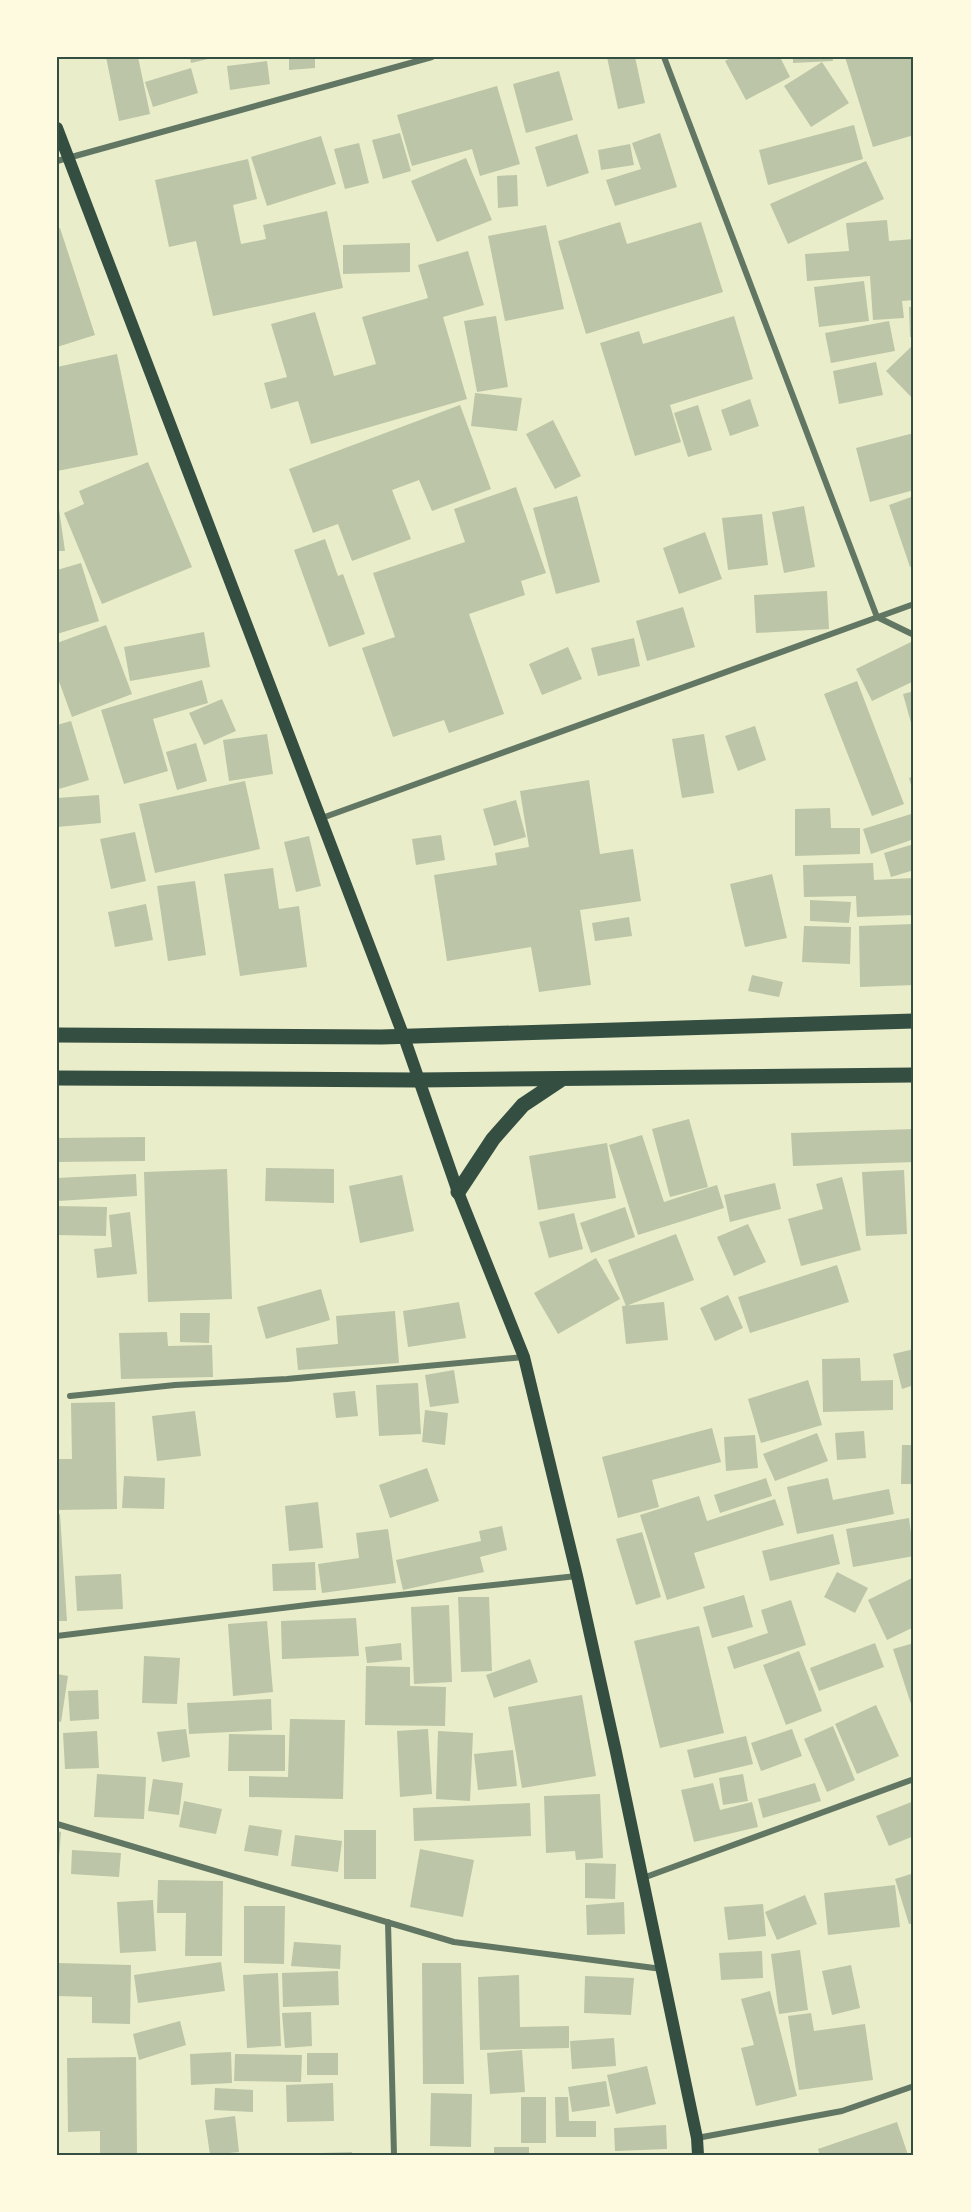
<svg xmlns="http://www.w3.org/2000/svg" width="971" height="2212" font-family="'DejaVu Sans',sans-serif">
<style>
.building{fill:#bcc5a7}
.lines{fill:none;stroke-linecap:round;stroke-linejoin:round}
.minor{stroke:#617663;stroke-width:6}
.secondary{stroke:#344e41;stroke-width:12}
.primary{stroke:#344e41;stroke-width:15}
.neatline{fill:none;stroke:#344e41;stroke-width:2}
</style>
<rect width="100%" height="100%" fill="#e9edc9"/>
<path class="building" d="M106 57H138L150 114 119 121Z
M190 57H212V58L191 63Z
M289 57H315V68L289 70Z
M607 57H635L645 103 618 109Z
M733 57H780L790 77 746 100 725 61Z
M793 57H832L833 61 793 63Z
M845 57H914V135L873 147Z
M267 61 270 84 230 90 227 66Z
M822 62 849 103 811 127 784 86Z
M191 68 198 93 153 107 145 82Z
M559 71 573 120 526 133 513 84Z
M497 86 520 164 480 176 472 149 412 166 397 115Z
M854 125 863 159 768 185 759 150Z
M400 133 411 171 383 179 372 140Z
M660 133 677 187 615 206 606 180 641 169 632 143Z
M577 134 589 173 547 187 535 147Z
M321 136 336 184 267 206 251 157Z
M359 143 369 183 345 189 334 149Z
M630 144 634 165 601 170 598 150Z
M466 158 492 220 437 242 411 181Z
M248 159 257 199 233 205 241 244 266 239 263 225 327 211 343 288 213 316 196 241 169 247 155 180Z
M866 161 884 199 788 244 770 204Z
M517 175 518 206 498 208 497 176Z
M887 220 889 241 914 239V300L902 301 904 318 873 320 870 276 807 281 805 254 849 251 846 223Z
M620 222 627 244 701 222 723 292 586 334 558 241Z
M546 225 564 309 505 321 488 236Z
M60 228 95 335 57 347V229Z
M410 243V272L343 274V245Z
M468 251 484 305 443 317 467 399 311 444 298 401 271 409 264 383 287 377 271 324 315 312 334 376 376 364 362 317 428 298 418 265Z
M864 281 869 321 819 327 814 287Z
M909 307H914V337H910Z
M496 316 508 387 477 392 464 321Z
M734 316 753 379 670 405 681 442 635 456 600 343 639 331 643 344Z
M889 321 895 351 831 363 825 333Z
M911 347 914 349V400L886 371Z
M117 354 138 455 57 471V367Z
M876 362 883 395 839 404 833 371Z
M475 393 522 398 517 431 471 426Z
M750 399 759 426 730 436 721 410Z
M460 405 491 489 432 511 419 480 392 490 411 539 352 561 338 524 313 533 289 469Z
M698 405 712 450 688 457 674 413Z
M553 420 581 476 555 489 526 434Z
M914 433V490L870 502 856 448Z
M148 462 192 567 102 604 64 513 84 504 79 491Z
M516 487 546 573 521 581 525 595 469 614 504 714 449 733 444 720 393 737 362 648 395 637 373 573 465 542 454 509Z
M57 495 65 551H57Z
M577 496 600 582 556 594 533 508Z
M914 496V565L910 567 889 505Z
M804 506 815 567 784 573 772 512Z
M762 514 768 565 728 570 722 518Z
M705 532 722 579 679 594 663 548Z
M325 539 338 576 343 574 365 634 329 647 294 550Z
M81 563 99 621 57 634V570Z
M827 591 829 629 756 633 754 595Z
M683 607 695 647 647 661 636 621Z
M106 625 132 694 72 717 57 676V643Z
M204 632 210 667 130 681 124 647Z
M634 638 640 666 598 676 591 648Z
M911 642 914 648V681L872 701 856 669Z
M568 647 582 679 542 695 529 664Z
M202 680 208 703 153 719 168 771 124 784 101 710Z
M857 681 904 804 872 816 824 694Z
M914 691V730H913L903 694Z
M222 699 236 731 204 745 189 713Z
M71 721 89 780 59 789 57 725Z
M755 726 766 760 738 771 725 736Z
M267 734 273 774 229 781 223 740Z
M704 734 714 793 682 798 672 739Z
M196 743 207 781 177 790 166 752Z
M914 776V791H913L909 778Z
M589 780 600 854 633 849 641 901 580 910 591 985 539 992 531 947 447 961 434 875 497 865 495 853 529 847 520 791Z
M245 781 260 849 155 873 139 804Z
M99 795 101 823 57 827V798Z
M516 800 526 837 494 846 483 809Z
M830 808 831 828H860V854L795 856V809Z
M911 814 914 824V839L871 854 863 829Z
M135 832 146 881 111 889 100 839Z
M441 835 445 860 416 865 412 839Z
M309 836 321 886 296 892 284 842Z
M914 844V870L891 877 884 853Z
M873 863 874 880 914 878V915L857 917 856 896 804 897 803 865Z
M273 868 279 909 299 906 307 967 240 976 224 874Z
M772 874 787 938 745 947 730 884Z
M195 881 206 955 168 961 157 886Z
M810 900 851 902 849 923 810 921Z
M146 904 153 940 115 947 108 912Z
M629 917 632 936 595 941 592 923Z
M914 924V985L860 987 859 926Z
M804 926 851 927 850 964 802 962Z
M752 975 783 982 779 997 748 991Z
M689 1119 708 1187 670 1197 652 1129Z
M914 1129V1162L793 1166 791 1133Z
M642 1135 664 1202 717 1185 724 1208 638 1235 609 1145Z
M145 1137V1161L57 1162V1138Z
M607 1143 616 1198 538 1210 529 1156Z
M266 1168 334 1169V1203L265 1201Z
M227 1169 232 1299 148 1302 144 1172Z
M904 1170 907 1234 866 1236 862 1172Z
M136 1174 137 1196 58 1201 57 1178Z
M402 1175 414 1231 360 1243 349 1186Z
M842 1177 861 1250 801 1266 788 1219 823 1209 816 1184Z
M775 1183 781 1209 730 1222 724 1195Z
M57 1206 107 1207 106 1236 57 1235Z
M625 1207 635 1237 591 1253 580 1223Z
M130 1212 137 1274 97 1278 94 1249 112 1247 109 1215Z
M574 1213 583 1249 549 1258 539 1222Z
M748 1224 766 1262 734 1276 717 1237Z
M676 1234 694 1280 626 1306 608 1260Z
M596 1258 620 1299 558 1334 534 1293Z
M837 1265 849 1302 750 1333 738 1297Z
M321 1289 330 1320 266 1339 257 1307Z
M728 1295 743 1328 715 1341 700 1308Z
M459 1302 466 1338 408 1347 403 1311Z
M664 1302 668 1340 626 1344 622 1306Z
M395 1311 399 1363 298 1370 296 1348 338 1344 336 1316Z
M180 1313H210L209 1343 180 1342Z
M167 1332 168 1346 212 1345 213 1377 121 1379 119 1333Z
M914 1349V1385L902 1389 893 1354Z
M860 1358 861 1381 893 1380V1410L823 1412 822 1359Z
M454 1370 459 1403 430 1407 425 1375Z
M808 1380 822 1425 761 1443 748 1399Z
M418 1383 421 1434 379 1436 376 1385Z
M355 1391 358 1416 336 1418 333 1393Z
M115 1402 117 1509 57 1510V1459H72L71 1403Z
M425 1410 448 1413 445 1445 422 1442Z
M195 1411 201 1456 157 1461 152 1416Z
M712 1428 721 1462 652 1480 659 1507 618 1518 602 1457Z
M864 1431 866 1458 837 1460 835 1433Z
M817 1433 828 1461 775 1481 763 1454Z
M755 1435 758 1468 726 1471 724 1437Z
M902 1445H914V1484H901Z
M427 1468 439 1501 390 1518 379 1485Z
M124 1476 165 1478 164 1509 122 1508Z
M766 1478 772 1496 720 1513 714 1495Z
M828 1478 833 1500 889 1489 894 1514 797 1534 787 1487Z
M699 1496 707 1521 775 1499 784 1525 694 1553 705 1588 667 1600 640 1515Z
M318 1502 323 1548 289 1551 285 1506Z
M57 1514H60L67 1621H57Z
M909 1518 914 1556 853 1567 846 1529Z
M502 1526 507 1550 480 1557 484 1572 403 1590 396 1560 481 1541 479 1531Z
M388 1529 396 1583 322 1593 318 1564 359 1558 356 1533Z
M642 1532 661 1597 636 1605 616 1539Z
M833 1534 840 1564 770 1581 762 1551Z
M315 1562 316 1590 273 1591 272 1564Z
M837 1572 868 1588 855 1613 824 1597Z
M121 1574 123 1609 77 1611 75 1576Z
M914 1577V1627L887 1640 868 1600Z
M744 1595 753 1627 712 1638 703 1607Z
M458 1597H489L492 1671 461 1672Z
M791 1600 806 1645 734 1669 727 1647 768 1633 761 1610Z
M449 1605 452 1682 414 1684 411 1607Z
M356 1618 359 1656 282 1659 281 1621Z
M267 1621 273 1692 233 1696 228 1624Z
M699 1626 724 1733 660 1748 634 1641Z
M401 1643 402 1660 367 1663 365 1647Z
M875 1643 884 1667 819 1691 810 1668Z
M914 1643V1713L893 1649Z
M799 1651 822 1711 786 1725 763 1665Z
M144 1656 180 1658 177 1704 142 1703Z
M530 1659 538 1682 494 1698 486 1675Z
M366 1666 410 1667V1686L446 1687 445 1726 365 1725Z
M57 1674 68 1676 61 1722 57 1721Z
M98 1690 99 1719 70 1721 68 1691Z
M582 1695 596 1776 522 1788 508 1707Z
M271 1699 272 1730 189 1734 187 1703Z
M876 1705 899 1756 857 1774 835 1724Z
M290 1719 345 1720 343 1799 249 1797V1776L288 1777Z
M833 1726 855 1780 827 1792 804 1739Z
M186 1729 190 1757 162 1762 157 1732Z
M428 1729 432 1794 400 1797 397 1731Z
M792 1729 802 1756 761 1771 751 1743Z
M97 1731 99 1768 65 1769 63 1733Z
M438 1731 473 1733 470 1801 436 1799Z
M229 1734 285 1735V1771H228Z
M746 1736 753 1764 694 1778 687 1750Z
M513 1750 517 1786 478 1790 474 1754Z
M97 1774 146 1777 144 1819 94 1817Z
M743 1774 748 1801 723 1805 719 1778Z
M153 1779 183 1783 179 1815 148 1811Z
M713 1783 720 1810 752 1802 758 1827 694 1842 681 1790Z
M815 1783 821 1801 763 1818 758 1799Z
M600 1794 603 1858 576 1860 575 1851 546 1853 544 1796Z
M184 1801 222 1809 216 1834 179 1827Z
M914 1801V1836L889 1846 876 1816Z
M530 1803 531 1836 414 1841 413 1808Z
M249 1825 282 1830 278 1856 244 1851Z
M344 1830H376V1879H344Z
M57 1831 61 1832 59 1857H57Z
M295 1835 342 1841 338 1872 291 1866Z
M420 1849 474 1860 463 1917 410 1907Z
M72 1850 121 1853 119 1877 71 1874Z
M585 1863 616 1864 615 1899 585 1898Z
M914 1873V1923L909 1924 895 1879Z
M158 1880 223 1881 222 1956H185L186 1913H157Z
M895 1885 900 1927 828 1935 824 1893Z
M805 1895 817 1924 777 1940 765 1912Z
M153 1900 156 1951 120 1953 117 1902Z
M624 1902 625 1934 587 1935 586 1905Z
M763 1904 766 1936 728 1940 724 1907Z
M244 1906H285L284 1964 244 1963Z
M294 1942 341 1945 340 1969 291 1966Z
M800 1950 808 2010 779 2014 771 1954Z
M762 1951 763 1978 721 1980 719 1953Z
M221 1962 225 1991 138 2003 134 1975Z
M57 1963 131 1965 130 2024 92 2023V1997L57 1996Z
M422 1963H461L464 2084H423Z
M851 1965 860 2008 832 2015 822 1971Z
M338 1971 339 2005 283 2007 282 1973Z
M278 1973 281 2046 247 2048 243 1975Z
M519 1975 520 2027 569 2026V2048L480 2050 478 1977Z
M585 1976 634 1978 631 2015 584 2013Z
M770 1991 797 2096 756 2106 741 2048 754 2045 741 1999Z
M311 2012 312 2046 285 2048 282 2013Z
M811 2013 814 2031 865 2024 873 2080 799 2090 788 2016Z
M180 2021 186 2045 139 2060 133 2034Z
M614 2038 616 2066 572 2069 570 2041Z
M522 2050 525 2092 490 2094 487 2053Z
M231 2052 232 2083 191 2085 190 2054Z
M307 2053H338V2075H307Z
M235 2054 302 2055 301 2082 234 2081Z
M136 2057 137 2155H100V2131L68 2132 67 2058Z
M647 2066 656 2104 616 2114 607 2075Z
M606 2081 610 2106 572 2112 568 2087Z
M333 2083 334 2121 287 2122 286 2085Z
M215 2088 253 2090V2112L214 2110Z
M431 2093 472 2094 471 2147 430 2146Z
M521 2097H546V2143H521Z
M555 2097H568L569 2121H596V2137H556Z
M235 2116 239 2152 210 2155 205 2120Z
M897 2122 908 2155H820L818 2149Z
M666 2125 667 2149 615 2151 614 2128Z
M494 2147H529V2155H494Z
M352 2152V2155H321V2153Z"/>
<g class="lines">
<path class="minor" d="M664 57 877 617 914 635
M57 161 432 57
M322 818 914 604
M70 1396 175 1385 287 1379 524 1357
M57 1636 315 1604 577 1576
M57 1824 454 1942 662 1969
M643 1878 914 1779
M388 1922 394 2155
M697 2138 842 2111 914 2086"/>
<path class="secondary" d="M57 128 404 1037 458 1192 524 1357 577 1576 616 1752 697 2138 698 2155"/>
<path class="primary" d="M57 1035 381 1037 914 1021
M57 1078 418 1080 914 1075
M458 1192 493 1139 523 1105 562 1079"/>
</g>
<rect width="971" height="2212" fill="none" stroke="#fefae0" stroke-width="117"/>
<rect x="58" y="58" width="854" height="2096" class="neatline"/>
</svg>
